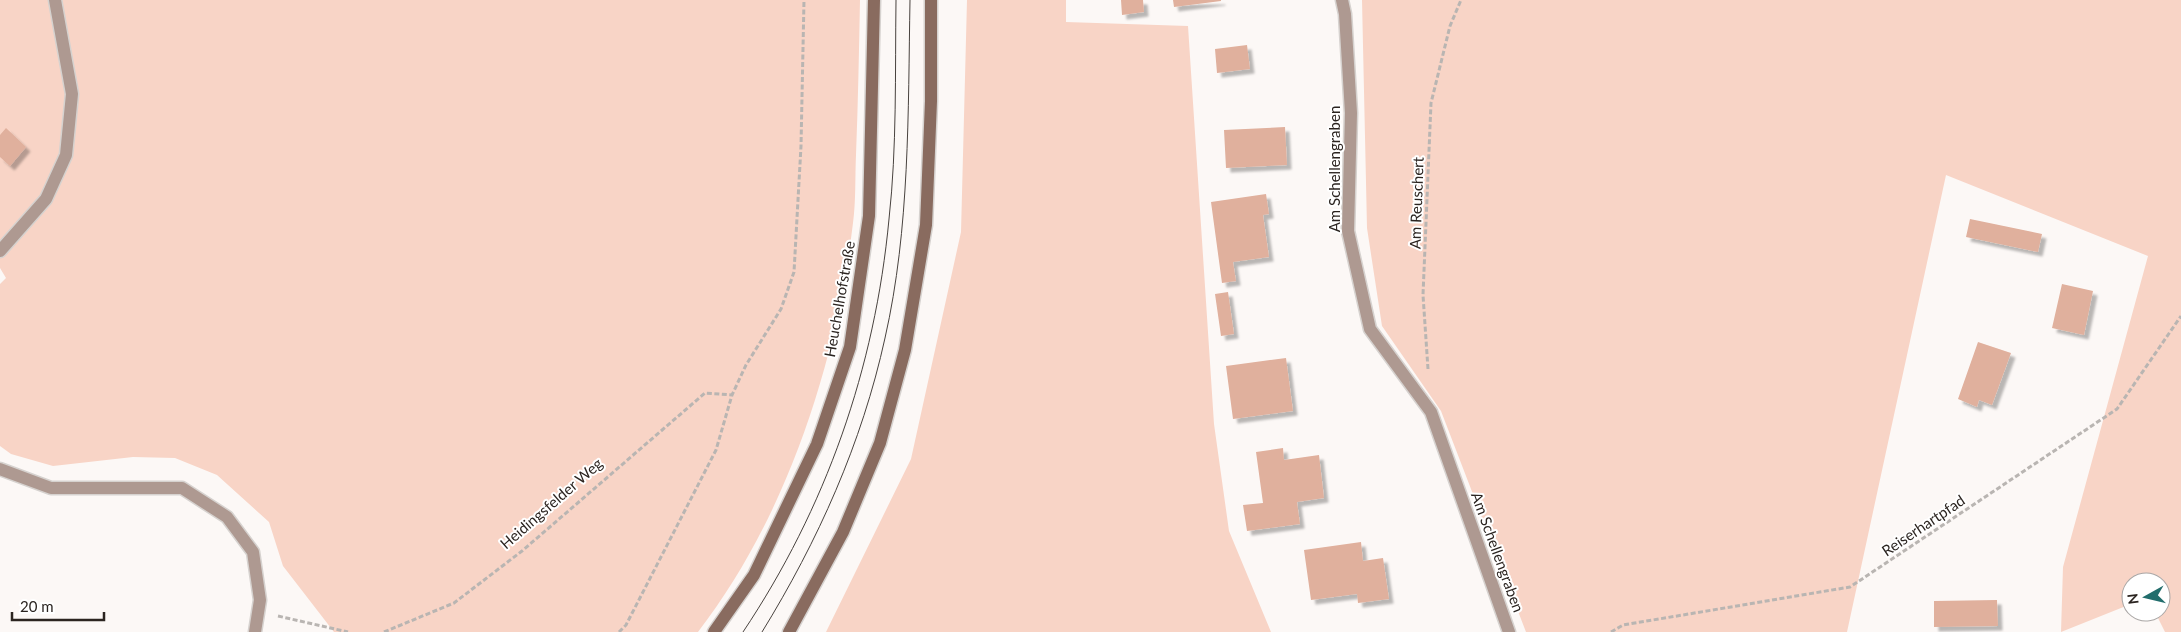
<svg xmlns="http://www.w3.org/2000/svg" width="2181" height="632" font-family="Lato,sans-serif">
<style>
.green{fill:#f8d4c6}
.building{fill:#e0b09d;filter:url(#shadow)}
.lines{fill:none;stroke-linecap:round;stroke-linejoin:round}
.lane-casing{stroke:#d6d2cf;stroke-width:15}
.street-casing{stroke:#d6d2cf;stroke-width:15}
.secondary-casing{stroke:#d6d2cf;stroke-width:15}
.path{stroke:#b9b5b2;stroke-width:3;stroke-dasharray:5 2.5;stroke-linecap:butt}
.lane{stroke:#ae9991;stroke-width:12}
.street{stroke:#ae9991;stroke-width:12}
.secondary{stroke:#896b5f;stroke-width:12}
.tram{stroke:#48423e;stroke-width:1}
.labels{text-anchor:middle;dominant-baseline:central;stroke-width:4;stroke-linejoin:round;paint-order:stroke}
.street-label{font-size:15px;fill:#2b2420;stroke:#fff}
</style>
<defs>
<filter id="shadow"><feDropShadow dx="4.5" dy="4.5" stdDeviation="1" flood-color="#0004"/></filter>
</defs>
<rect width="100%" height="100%" fill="#fcf8f6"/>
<path class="green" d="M0 0H860C859 52 858 103 856 155 855 177 856 201 853 223 836 365 786 518 698 632H334L283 566 269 522 217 475 175 458 133 457 53 466 11 454 0 446V284L6 278 0 268Z
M967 0H1066V22L1188 26 1214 424 1229 531 1271 632H826L911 459 961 232Z
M1362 0H2181V632H2165L2155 612H2161V582H2131V604L2061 632 2063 567 2148 256 1946 175 1847 632H1526L1441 411 1382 326 1367 228Z"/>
<path class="building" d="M1121 0H1143L1144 12 1122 15Z
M1173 0H1221V1L1174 7Z
M1247 45 1250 69 1217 73 1215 49Z
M1285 127 1287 165 1226 168 1224 130Z
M6 128 26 147 10 166 0 157V135Z
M1266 194 1269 214 1263 215 1269 257 1233 262 1236 281 1222 283 1211 202Z
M1970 219 2042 234 2038 252 1966 237Z
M2062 284 2093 291 2084 335 2052 328Z
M1228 292 1234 334 1221 336 1215 294Z
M1978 342 2011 353 1992 405 1979 400 1977 407 1958 399Z
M1286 358 1293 411 1233 419 1226 366Z
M1283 448 1284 460 1319 455 1324 498 1297 502 1300 524 1247 531 1243 505 1263 503 1256 452Z
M1361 542 1363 561 1383 558 1389 599 1358 603 1357 594 1311 600 1304 550Z
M1997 600 1998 626 1934 627V601Z"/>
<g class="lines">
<defs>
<path id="lane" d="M0 251 46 199 66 155 72 94 55 0
M0 469 51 488H182L227 517 253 552 260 600 255 632"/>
<path id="street" d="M1342 0 1345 14 1351 113 1348 231 1370 329 1431 412 1509 632"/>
<path id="secondary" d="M714 632 754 575 817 444 850 347 869 216 874 0
M789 632 843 532 880 443 905 350 926 225 931 101V0"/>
</defs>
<use href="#lane" class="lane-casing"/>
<use href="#street" class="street-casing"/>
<use href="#secondary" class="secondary-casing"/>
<path class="path" d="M1428 369 1423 295 1431 103 1450 26 1461 0
M278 616 348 632
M384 632 454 603 522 551 705 393 732 395
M619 632 626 625 716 450 732 395 746 365 781 309 794 272 801 146 804 0
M1611 632 1623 625 1850 587 2117 409 2181 316"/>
<use href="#lane" class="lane"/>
<use href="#street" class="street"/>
<use href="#secondary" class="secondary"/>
<path class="tram" d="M743 632C826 508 875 368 889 219 897 147 895 73 896 0
M762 632C818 541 862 443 885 338 910 228 908 112 910 0"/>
</g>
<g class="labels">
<g class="street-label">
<text transform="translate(1334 169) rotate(-90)">Am Schellengraben</text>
<text transform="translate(1416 203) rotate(-88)">Am Reuschert</text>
<text transform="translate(839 299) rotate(-80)">Heuchelhofstraße</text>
<text transform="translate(551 503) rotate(-41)">Heidingsfelder Weg</text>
<text transform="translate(1923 525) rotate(-34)">Reiserhartpfad</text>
<text transform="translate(1498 552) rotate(70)">Am Schellengraben</text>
</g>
</g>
<g transform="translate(2146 597) rotate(262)"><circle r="24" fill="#ffffff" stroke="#aaa7a6"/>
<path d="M0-4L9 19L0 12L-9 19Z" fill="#226d6c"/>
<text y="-8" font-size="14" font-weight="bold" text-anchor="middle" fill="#2b2420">N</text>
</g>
<path d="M12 612v8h92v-8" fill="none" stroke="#2b2420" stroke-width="2.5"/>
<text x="20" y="612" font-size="15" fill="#2b2420" stroke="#ffffff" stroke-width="4" paint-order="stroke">20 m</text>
</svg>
